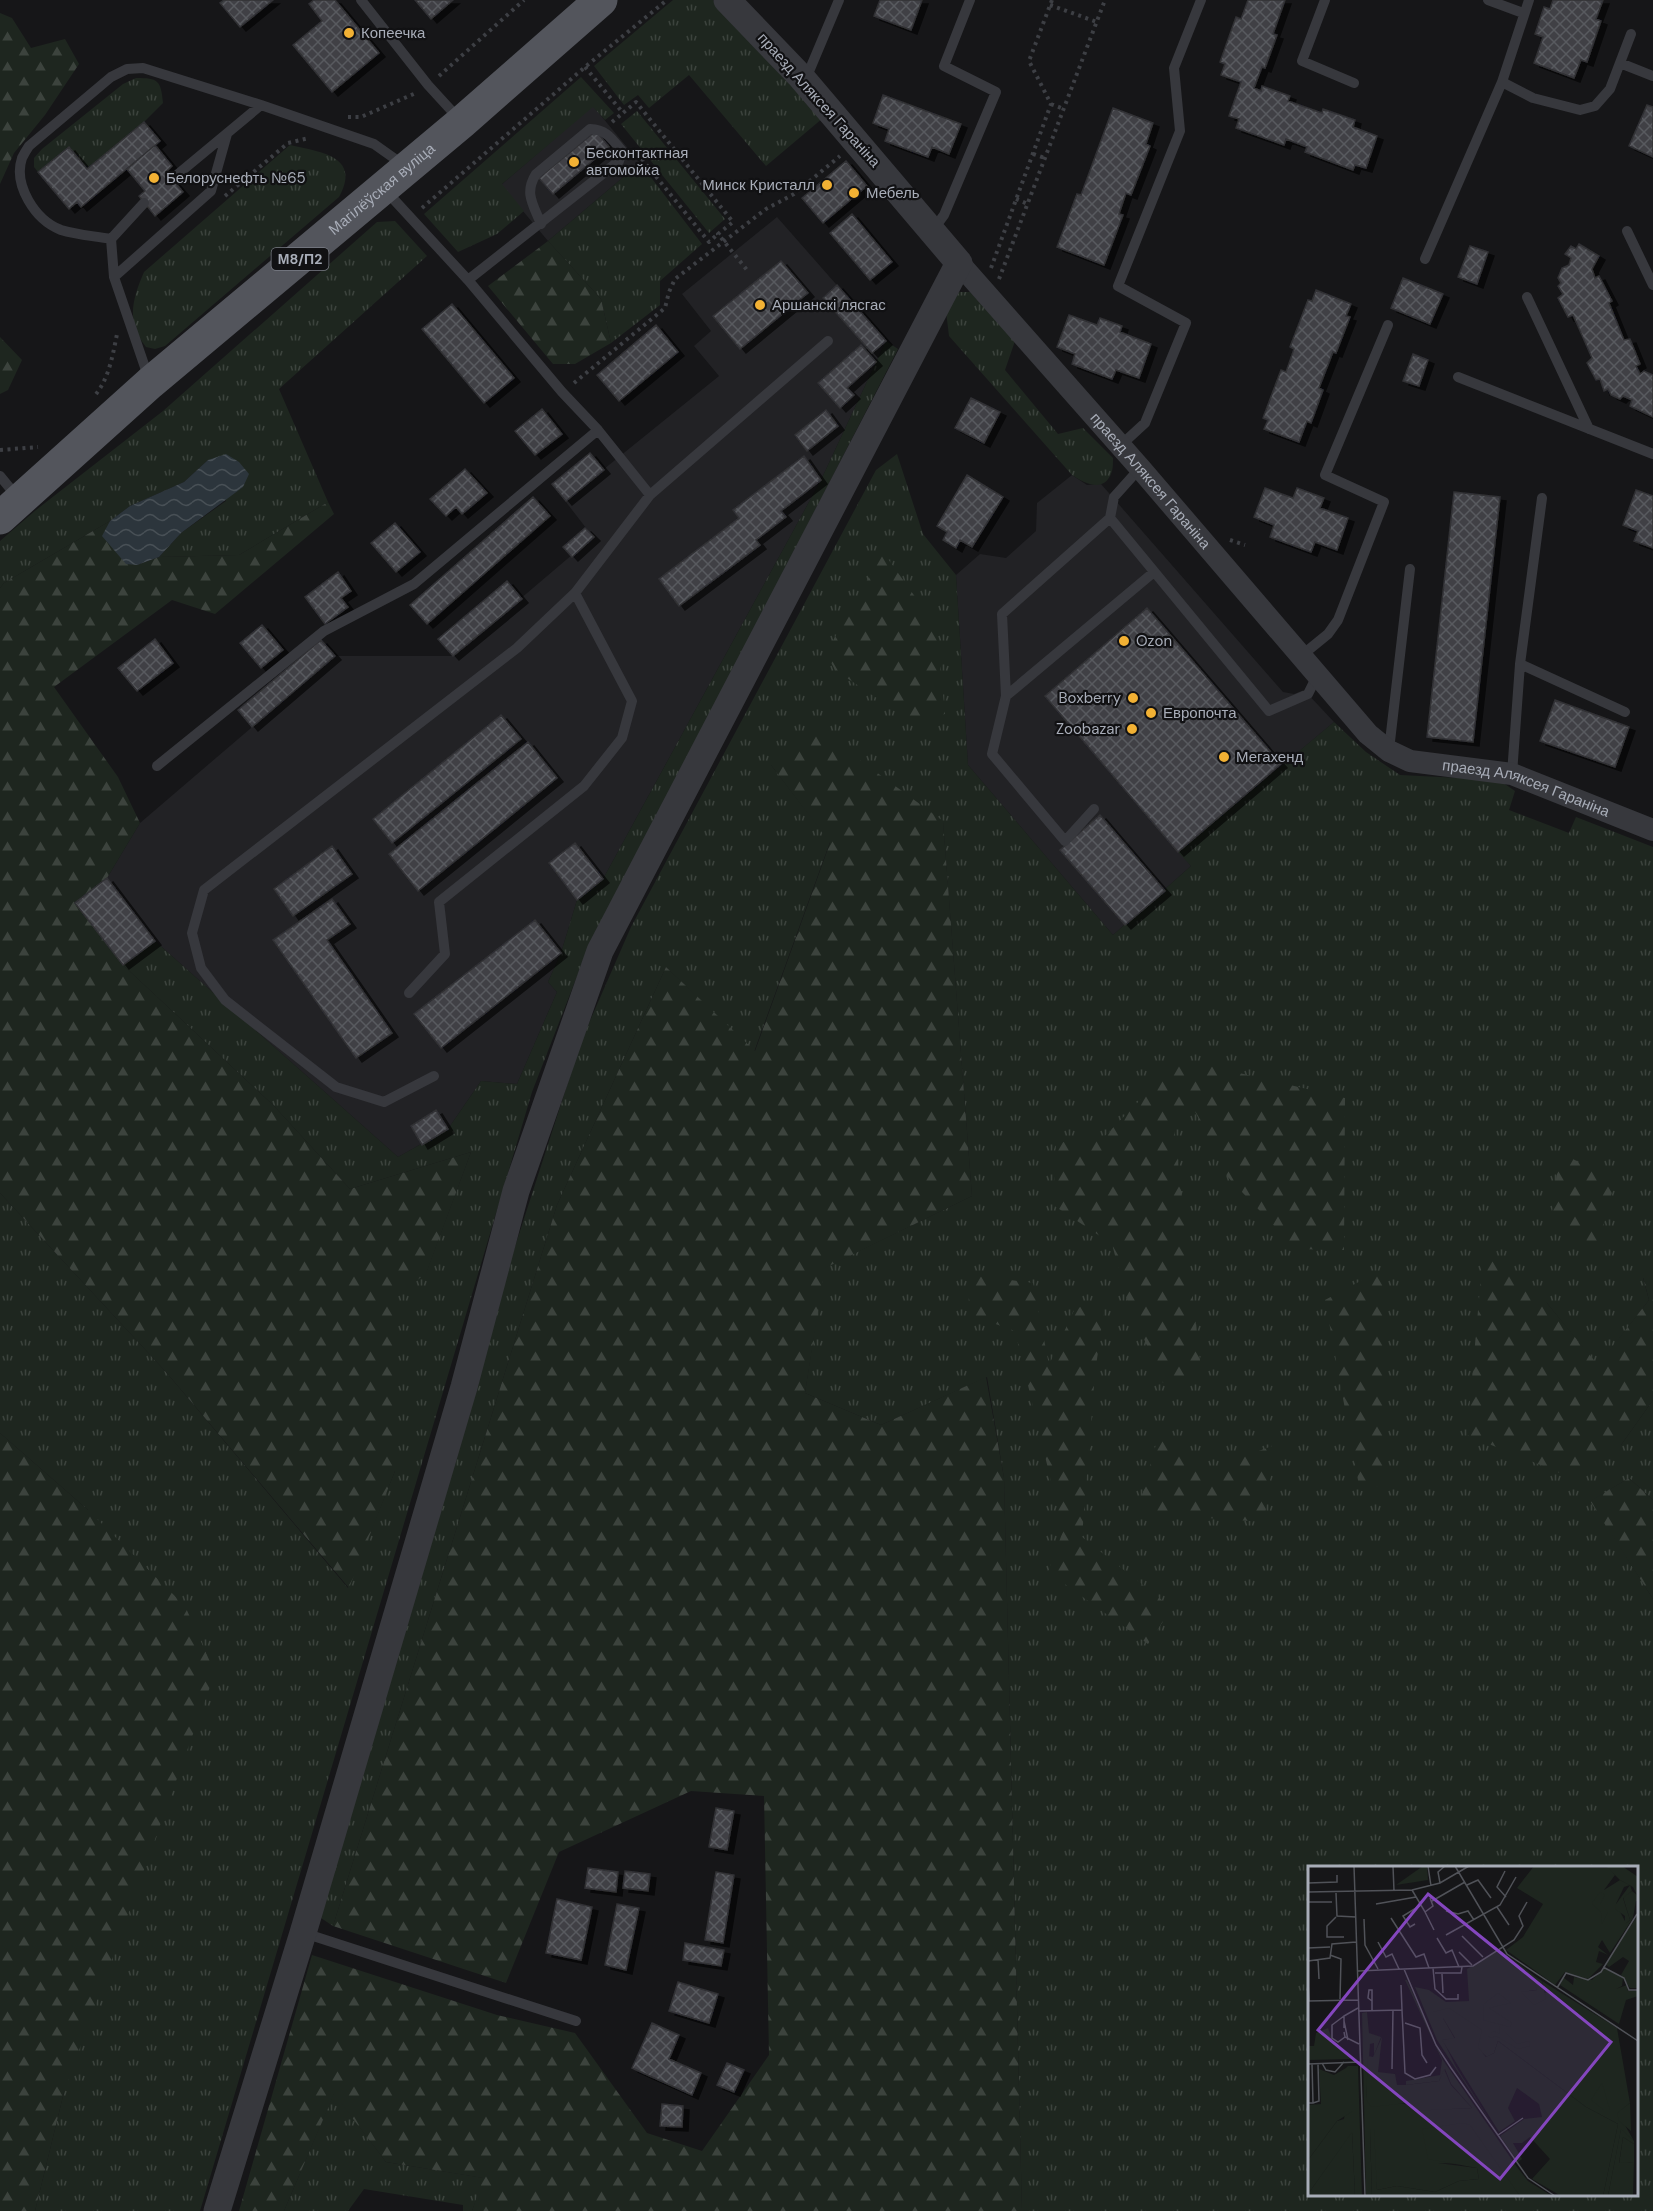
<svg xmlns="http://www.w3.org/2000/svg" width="1653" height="2211" font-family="'DM Sans',sans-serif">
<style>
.built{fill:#222225}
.grass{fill:url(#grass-tufts);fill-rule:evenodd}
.forest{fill:url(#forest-firs)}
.water{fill:url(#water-waves)}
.building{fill:url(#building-cross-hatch);stroke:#303034;stroke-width:1.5;filter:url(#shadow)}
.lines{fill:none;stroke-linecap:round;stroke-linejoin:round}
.path{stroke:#3d3f44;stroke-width:4;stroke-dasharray:3 4.5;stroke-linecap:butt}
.service{stroke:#37383d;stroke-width:10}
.minor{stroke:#37383d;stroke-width:22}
.tertiary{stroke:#37383d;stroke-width:27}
.primary{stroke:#53555c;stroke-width:33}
.poi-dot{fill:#f2b134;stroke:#111113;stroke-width:2}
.labels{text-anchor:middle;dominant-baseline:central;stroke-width:4.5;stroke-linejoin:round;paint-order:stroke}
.shield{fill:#111113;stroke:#7b7e86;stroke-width:1.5}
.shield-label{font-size:14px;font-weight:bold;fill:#a8adb8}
.poi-label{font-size:15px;fill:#a8adb8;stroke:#111113;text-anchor:start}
.street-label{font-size:15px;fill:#a8adb8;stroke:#111113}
.inset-road{fill:none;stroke:#505258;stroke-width:1.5}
.view{fill:#8446be;fill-opacity:0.15;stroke:#8446be;stroke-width:3}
.inset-edge{fill:none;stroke:#a8adb8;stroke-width:3}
</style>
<defs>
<pattern id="grass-tufts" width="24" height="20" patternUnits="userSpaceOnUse" patternTransform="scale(1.5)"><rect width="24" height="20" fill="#1e261f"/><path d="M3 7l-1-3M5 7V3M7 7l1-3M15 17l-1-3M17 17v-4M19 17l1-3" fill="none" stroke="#3c433d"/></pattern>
<pattern id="forest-firs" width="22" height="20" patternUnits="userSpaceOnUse" patternTransform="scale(1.5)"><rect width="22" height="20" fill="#1e261f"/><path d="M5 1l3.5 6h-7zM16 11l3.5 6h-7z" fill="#3c433d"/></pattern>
<pattern id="water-waves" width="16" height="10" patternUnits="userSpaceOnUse" patternTransform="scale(1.5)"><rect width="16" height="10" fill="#2c353c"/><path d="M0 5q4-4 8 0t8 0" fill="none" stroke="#485056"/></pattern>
<pattern id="building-cross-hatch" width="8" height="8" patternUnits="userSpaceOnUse" patternTransform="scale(1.5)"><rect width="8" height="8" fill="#404145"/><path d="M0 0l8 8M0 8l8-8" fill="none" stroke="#595a5e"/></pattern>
<filter id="shadow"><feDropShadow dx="6" dy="4" stdDeviation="0" flood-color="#0009"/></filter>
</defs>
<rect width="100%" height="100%" fill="#161618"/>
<path class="built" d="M593 106 640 163 548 241 501 185Z
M777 217 886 341 821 480 603 879 577 900 561 953 548 982 557 992 517 1084 481 1081 448 1129 398 1157 155 941 75 903 107 878 140 823 335 656H453L593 537 552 484 590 453 604 469 719 376 694 346 711 331 682 294Z
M1072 475 1087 485 1101 484 1283 692 1294 694 1304 690 1334 722 1179 852 1191 866 1113 935 968 765 956 575 980 554 1006 558 1036 531 1037 503Z"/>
<path class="grass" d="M673 0H713L823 118 766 166 689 75 649 108 638 95 624 105 594 66Z
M581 77 614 113 605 120 593 107 502 184 524 211 497 234 458 252 424 214Z
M136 78C158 78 161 80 163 103L144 122 87 169 69 147 38 172 34 167V158L42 149 123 84Z
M637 111 725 219 709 233 621 124Z
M290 145C319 152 362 155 339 197L165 346 155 349 146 347C126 322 132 300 144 272Z
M640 163 702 244 660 281V305L611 343 601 299 548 241Z
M395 221 427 256 279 389 328 502 239 555 159 557 181 533 226 501 208 460 184 482 130 506 110 521 4 583 0 588V541L36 510 163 411 377 222Z
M959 292H970L1015 341 1005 370 1058 434 1083 428 1113 458C1113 463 1113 470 1111 474 1103 493 1084 483 1072 475L949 336 946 311Z
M886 341 898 349 581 966 532 1092 200 2211H35L64 2092 88 1510 0 1433V1193L166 1372 348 1588 395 1471V1294L426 1273 471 1152 350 1189 274 1106 123 965 155 941 398 1157 448 1129 481 1081 517 1084 557 992 548 982 561 953 577 900 603 879 821 480Z
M897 454 923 534 956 575 968 765 1113 935 1191 866 1178 852 1334 722 1366 752 1400 775 1499 780 1515 791 1509 810 1569 833 1576 817 1653 847V1277L1643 1278 1649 1300 1598 1366 1546 1302 1621 1445 1653 1400V1500L1629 1478 1591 1501 1653 1599V2211H1022L1004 1478 987 1377 881 1425 805 1393 824 1268 972 1196 943 822 771 765 830 842 754 1052 666 967 557 1205 333 1926 318 1916 511 1259 582 1039 631 927 876 470ZM1310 1868H1636V2194H1310Z
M334 2093 386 2162 484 2178 472 2211H463V2205L364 2189 348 2211H284Z"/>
<path class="forest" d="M0 13 12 18 31 48 65 39 79 64 45 115 14 153 0 184Z
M548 241 601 299 611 343 575 364H553L488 286Z
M0 337 22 360 8 390 0 394Z
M328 502 334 514 215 614 172 600 54 687 118 777 140 823 107 878 123 965 274 1106 350 1189 471 1152 426 1274 395 1295V1471L349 1588 166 1372 0 1193V588L4 583 110 521 103 536 137 565 159 557 239 555Z
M883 552 936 626 945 714 911 721 835 670 826 653Z
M816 728 943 821 972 1196 825 1268 805 1393 881 1425 986 1377 1004 1478 1022 2211H472L483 2178 386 2162 334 2094 284 2211H239L312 1955 497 2015 575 2033 647 2133 702 2151 769 2055 764 1796 691 1791 559 1852 506 1983 333 1926 557 1205 666 967 755 1051 830 843 771 765Z
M1180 1059 1345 1098 1344 1250 1296 1249 1225 1174 1192 1105 1173 1119 1202 1379 1163 1383 1126 1297 1112 1244 1053 1205 1056 1143 1104 1137Z
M1559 1154 1616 1176 1598 1247 1551 1221Z
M1483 1254 1546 1302 1598 1365 1649 1300 1643 1277H1653V1400L1621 1445 1577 1480 1467 1435Z
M1383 1269V1485L1360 1491 1325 1300Z
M970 1275 1033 1283 1049 1365 1075 1308 1105 1303 1095 1373 1082 1537 1172 1608 1148 1644 1048 1572 1063 1531 1015 1331 968 1314Z
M0 1433 88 1510 185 1606 215 1673 64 2092 35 2211H0Z
M1158 1437 1200 1473 1275 1445 1264 1522 1137 1513Z
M1629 1478 1653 1500V1599L1590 1501Z"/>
<path class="water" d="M226 454 239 462 249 474 243 487 181 533 159 557 137 565 126 564 102 536 110 521 130 506 184 482 208 460Z"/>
<path class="building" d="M224 0H273L240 27 220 3Z
M314 0H335L379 53 332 92 293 45 322 21 309 4Z
M415 0H453L431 19Z
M880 0H922L911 30 874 16Z
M1248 0H1285L1273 34 1277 35 1265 68 1262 67 1254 88 1261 91 1262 86 1290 96 1288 101 1322 113 1323 109 1355 120 1353 127 1377 136 1366 168 1355 165 1353 170 1305 152 1307 147 1286 139 1284 145 1236 128 1239 119 1229 116 1241 82 1221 75 1225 64 1220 62 1236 17 1241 19Z
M1553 0H1603L1596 19 1601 21 1587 62 1581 60 1574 78 1534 63 1543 37 1535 34 1544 7 1550 9Z
M883 95 961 124 949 154 932 147 928 157 885 141 889 129 873 123Z
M1647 105 1653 107V157L1629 146Z
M1113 108 1153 123 1146 144 1150 146 1131 195 1126 193 1119 214 1123 215 1104 265 1057 247 1077 194 1081 195Z
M144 122 160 141 81 207 77 202 69 209 38 172 69 147 87 169Z
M596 131 609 147 553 194 539 178Z
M155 145 172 166 166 172 183 192 155 216 139 196 145 191 127 169Z
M846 161 867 186 823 223 802 198Z
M852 214 892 262 870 280 830 233Z
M1579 244 1599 256 1592 269 1595 278 1599 276 1612 301 1609 303 1624 340 1630 339 1640 364 1636 366 1640 374 1644 371 1653 375V417L1630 406 1632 400 1623 396 1620 399 1611 395 1608 389 1604 391 1600 379 1596 380 1587 363 1592 358 1573 315 1568 317 1558 298 1563 294 1558 286 1561 283 1558 278 1562 268 1569 265 1571 258 1565 254 1571 246 1576 249Z
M1470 246 1488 252 1477 284 1458 277Z
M781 261 808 293 740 349 713 316Z
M1403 278 1443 294 1430 324 1391 308Z
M837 285 886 341 872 353 823 298Z
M1316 290 1351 304 1346 316 1350 317 1336 353 1333 352 1319 388 1323 390 1311 423 1307 421 1299 442 1264 429 1268 420 1263 418 1281 370 1286 372 1294 349 1290 347 1308 300 1312 301Z
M452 304 514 378 484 403 422 329Z
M1069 315 1097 325 1100 318 1122 326 1120 332 1151 344 1139 378 1116 370 1112 379 1072 364 1075 354 1057 347Z
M656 325 678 352 619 401 597 375Z
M861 345 876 362 847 388 854 395 840 408 818 383Z
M1413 354 1428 360 1419 386 1403 381Z
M971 398 1000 412 984 443 955 428Z
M542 409 562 434 535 455 515 431Z
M826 410 838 426 807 451 795 435Z
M590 453 604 470 566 501 552 484Z
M804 456 821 480 781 511 786 517 756 540 760 545 679 606 659 579 739 518 733 510Z
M465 469 487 493 462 514 456 507 446 516 430 499Z
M967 475 1003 497 972 547 960 540 956 548 943 540 947 532 937 526Z
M1265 488 1293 498 1297 488 1324 498 1320 508 1348 518 1337 550 1315 542 1311 552 1270 537 1274 525 1254 517Z
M1636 490 1653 496V548L1634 541 1638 531 1623 525Z
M1454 492 1500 497 1473 742 1427 737Z
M533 497 550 516 427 624 410 605Z
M395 523 420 552 396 572 371 543Z
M585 528 594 537 572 557 563 547Z
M338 572 351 591 341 598 348 607 325 624 305 597Z
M507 581 522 599 453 656 438 639Z
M1147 608 1281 764 1178 852 1045 696Z
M262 625 283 650 261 668 240 643Z
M155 639 173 663 137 691 118 668Z
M321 640 335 656 252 727 238 710Z
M1555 700 1629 727 1615 767 1540 741Z
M501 715 521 739 392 843 373 819Z
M528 742 557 778 418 891 389 854Z
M1100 815 1165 891 1125 925 1060 850Z
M575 843 603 879 577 900 549 863Z
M332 846 352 874 293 916 274 889Z
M107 878 155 941 123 965 75 903Z
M332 899 350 924 327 940 392 1033 356 1058 273 940Z
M535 920 561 953 441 1048 414 1014Z
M436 1110 448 1129 422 1145 411 1126Z
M716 1808 734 1811 727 1850 709 1847Z
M588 1868 618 1872 616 1892 585 1888Z
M625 1871 650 1874 648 1891 623 1888Z
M716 1872 734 1875 723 1943 705 1940Z
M557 1899 592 1907 581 1960 546 1953Z
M617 1904 639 1908 626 1970 605 1965Z
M685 1943 724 1950 721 1966 683 1960Z
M678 1982 718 1994 709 2023 669 2011Z
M652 2023 679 2035 669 2059 701 2073 692 2095 632 2068Z
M727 2063 744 2070 734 2092 717 2085Z
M662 2104 683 2106 682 2127 660 2126Z"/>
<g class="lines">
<path class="path" d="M1050 5 1097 22
M585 67 623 113 636 102 733 222 718 234 747 270
M439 76 524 0
M1051 104 1064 109
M348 117H361L416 93
M612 122 623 113
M637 153 709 242 718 234
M1033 154 1045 158
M225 196 288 143 309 138
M1016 199 1028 204
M422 208 585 67 667 0
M991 268 1051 104 1029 61 1052 0
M999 279 1105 0
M574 383 665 308 669 292 675 279 766 209 794 194 840 156
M96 394C109 378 113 354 117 334
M0 450 38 447
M1230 540 1245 545"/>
<path class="service" d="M361 0 428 85 460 120
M1325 0 1302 61 1354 83
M1488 0 1523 13
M1529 0 1502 82 1533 98 1580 110 1595 106 1610 89 1631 34
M1620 63 1653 76
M801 77 810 69 839 0
M172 179 261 105 374 144 405 166
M386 191 468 280 562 392 598 430 650 495 575 593 517 648 204 890 192 933 201 968 225 1000 336 1087 384 1102 434 1076
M144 203 111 239 114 277 149 379
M933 230 944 215 996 92 944 66 970 0
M1627 231 1653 285
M111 239C95 236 77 235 61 230 35 220 13 185 22 158 24 154 27 149 29 146L111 77 127 69 143 68 261 105
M1425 259 1502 82
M114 277 211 191 227 134
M468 280 619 161 622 151C611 138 607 130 590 129L536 174C524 193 533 204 541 224
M1527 297 1589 429
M1458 377 1653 454
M1120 446 1145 423 1186 323 1118 286 1180 131 1174 68 1201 0
M0 476 18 498
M650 495 828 341
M1110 518 1269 711 1308 694 1317 676
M1301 656 1328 634 1338 620 1384 502 1325 475 1388 325
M1520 664 1625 712
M1006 696 1154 572
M1389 750 1410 569
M157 766 324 631 414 584 598 430
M1512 774 1520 664 1542 498
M1094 809 1065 841 992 754 1006 696 1002 614 1110 518 1114 497 1140 468
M409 993 445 954 439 902 584 786 622 738 632 701 575 593
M304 1933 576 2021"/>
<path class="minor" id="s1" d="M959 263 1140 468 1368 734 1389 751 1410 761 1512 774 1653 830"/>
<path class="tertiary" d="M217 2211 303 1933 464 1387 516 1191 600 951 959 263 801 77 727 0"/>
<path class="primary" id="s2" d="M0 518 150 383 462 122 601 0"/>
</g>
<g class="poi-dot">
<circle cx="349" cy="33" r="6"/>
<circle cx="574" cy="162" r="6"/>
<circle cx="154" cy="178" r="6"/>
<circle cx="827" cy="185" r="6"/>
<circle cx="854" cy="193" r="6"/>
<circle cx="760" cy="305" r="6"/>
<circle cx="1124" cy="641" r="6"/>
<circle cx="1133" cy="698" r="6"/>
<circle cx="1151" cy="713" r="6"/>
<circle cx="1132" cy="729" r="6"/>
<circle cx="1224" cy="757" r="6"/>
</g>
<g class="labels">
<rect class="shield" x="271.5" y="248" width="57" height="22" rx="4.5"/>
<g class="shield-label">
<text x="300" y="259">М8/П2</text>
</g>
<g class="poi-label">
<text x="361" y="33">Копеечка</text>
<text x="586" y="153">Бесконтактная<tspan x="586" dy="17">автомойка</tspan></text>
<text x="166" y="178">Белоруснефть №65</text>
<text x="815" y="185" text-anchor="end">Минск Кристалл</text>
<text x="866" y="193">Мебель</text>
<text x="772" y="305">Аршанскі лясгас</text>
<text x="1136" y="641">Ozon</text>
<text x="1121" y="698" text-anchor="end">Boxberry</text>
<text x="1163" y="713">Европочта</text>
<text x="1120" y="729" text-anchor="end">Zoobazar</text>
<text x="1236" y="757">Мегахенд</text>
</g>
<g class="street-label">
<text transform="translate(819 100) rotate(48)">праезд Аляксея Гараніна</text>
<text stroke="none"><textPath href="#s2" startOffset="504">Магілёўская вуліца</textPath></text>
<text stroke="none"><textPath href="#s1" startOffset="290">праезд Аляксея Гараніна</textPath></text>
<text stroke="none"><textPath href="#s1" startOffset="794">праезд Аляксея Гараніна</textPath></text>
</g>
</g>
<g transform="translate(1308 1866)">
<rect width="330" height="330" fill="#161618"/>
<path d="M115 0H119L120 14 88 19ZM226 0 301 2 307 9 296 24 312 14 322 19 316 21 308 38 318 57 322 54 315 31 324 25 329 29 325 52 302 87 294 74 290 81 300 89 291 85 288 96 295 98 280 113 257 106 247 119 198 84 215 71 235 38 209 22ZM192 84 228 111 229 124H221L238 127 234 115 309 162 322 237 310 247 326 275 313 264 300 330H295L310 258 278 241 190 175 186 187 179 191 135 152 147 173 135 174 147 199 189 266 129 174 107 121 121 124 138 136 161 135 159 103ZM296 102 315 112 314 120 308 123 319 119 320 125H330V130L318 134 311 158 252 119 255 111 265 119 266 111 284 114ZM97 114H99L135 194 209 301 220 315 244 330H212L187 299 130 297 169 302 171 313 151 315 127 326 89 320 69 324 62 263 64 330H58L54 147 59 146 61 167 73 171 66 189V177L62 178 58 233 134 243 164 242 143 218 137 203 131 215 98 219V215L132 209 134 194ZM40 200H50L54 330H47L44 267 0 328V294L29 255 36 253 44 202H38ZM315 271 326 278V296L311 298Z" fill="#1e261f"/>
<path d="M322 19 324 25 315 32 322 54 317 58V50L307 43 308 38ZM292 26 297 29 292 38 300 46 294 58 293 47 284 37ZM228 111 234 115 238 133 226 139 213 126 229 124 225 114ZM190 127 203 137 181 142 204 157 202 161 175 154 176 138ZM141 142 174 164 170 181 178 191 186 187 190 175 278 241 310 258 295 330H253L224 313 242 293 222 271 214 277H205L214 293 210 296 192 270 216 253 234 251 231 238 209 222 200 242 207 255 191 266 134 174 147 172 135 152H125V146ZM191 160 209 178 221 175 222 180 210 183 188 170 183 172 180 170 185 165 192 168ZM20 162 26 179 41 187 42 193 0 194V180H6L8 167ZM74 171 70 206 87 208 89 219H98L131 215 136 203 143 219 164 242 103 245 99 237 63 241 58 233 60 190 65 191ZM38 202H45V245L29 255 0 294V239L13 238 11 203 26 209ZM294 217 302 244H296L283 234ZM322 237 323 265 311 255 309 247ZM155 257 162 259 212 330H64L62 263H66L69 324 89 320 127 326 151 315 171 313 169 302 120 293 114 263ZM313 263 326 275V278L315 271 311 297 326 296 325 330H300ZM44 266 47 330H0V328Z" fill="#1e261f"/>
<path d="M298 0H314L330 11V35H326L329 29 325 21 312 14Z" fill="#1e261f"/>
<path d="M330 49V122H322L313 109 321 95 315 91 301 101 297 98Z" fill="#1e261f"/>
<path class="inset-road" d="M46 0 57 330M85 0 86 25M120 0 123 20M147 0 199 88 330 175M197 5 189 21 198 31M0 17 29 16V9M132 17 130 6 137 0M159 19 170 14 183 32M104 24 117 46 125 40 122 32M0 26 104 24 132 17 161 0M28 27 29 50 48 51M124 35 157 16M0 36H24M68 38 108 31M189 41 201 59M138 45 150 48 160 45 166 54M117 46 126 64M28 51 19 60V71H36M83 52 108 91 116 88 121 102M56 53 57 79 70 103M107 58 102 61 95 50 113 39M138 69 192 39 208 11M154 70 175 91M129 72 138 87 144 84 151 101M70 76 78 91 84 88 91 103M0 82 22 81M151 86 164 99M22 89 33 93 32 133M10 93 11 113M0 95 22 92 24 78 48 76M295 101 316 112 321 124H330M125 102 127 123 138 133H150V128M96 103 128 179 143 202 220 312 247 330M50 105 165 100 206 74 215 60 211 50 219 36M127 107H153L154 101M134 108 135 127M0 115 1 135M93 119 94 144M249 122 258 107 280 114 293 106 329 48M0 135 50 134M51 145 94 144 97 207 107 213 122 209 128 201M64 145V124H61L60 132 64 135M36 150 24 159V172L30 176 37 171M36 155 40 174M97 157 112 162 114 189 119 197M36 162V150L50 142M36 166 37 171 51 178M14 197 18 204 27 206 36 196M0 198 52 196M84 203 85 144M0 237H5L4 198M5 237 11 235 10 198M190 269 215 252"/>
<path class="view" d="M120 28 303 176 192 313 10 164Z"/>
<rect width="330" height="330" class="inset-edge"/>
</g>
</svg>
